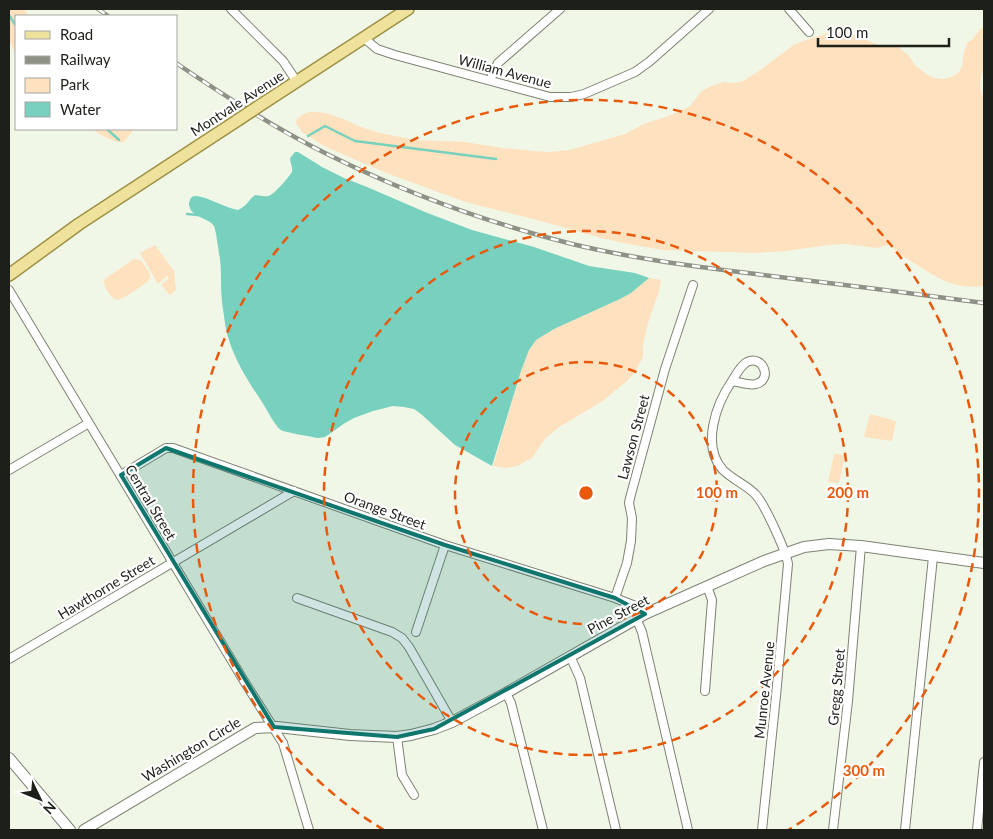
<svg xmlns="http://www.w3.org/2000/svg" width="993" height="839" font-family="Lato,sans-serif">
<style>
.green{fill:#fee1be}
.water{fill:#77d1be}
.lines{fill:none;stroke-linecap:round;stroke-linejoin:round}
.stream{stroke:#77d1be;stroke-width:2.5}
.street-casing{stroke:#7d8374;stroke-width:10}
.secondary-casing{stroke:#7d8374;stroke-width:12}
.primary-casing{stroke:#9e9145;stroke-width:14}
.street{stroke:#fff;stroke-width:8}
.secondary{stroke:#fff;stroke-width:10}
.primary{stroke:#efe29d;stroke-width:11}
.rail-casing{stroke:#8e9286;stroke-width:4.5}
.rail{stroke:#fff;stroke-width:2.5;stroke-dasharray:8;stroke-linecap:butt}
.primary-bridge-casing{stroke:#9e9145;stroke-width:14;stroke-linecap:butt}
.primary-bridge{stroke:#efe29d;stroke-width:11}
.marked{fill:#0f766e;fill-opacity:0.2;stroke:#0f766e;stroke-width:4;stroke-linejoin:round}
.ring{fill:none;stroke:#e8590c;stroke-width:2.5;stroke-dasharray:9 6}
.labels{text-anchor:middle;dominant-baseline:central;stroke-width:4.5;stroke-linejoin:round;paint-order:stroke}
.street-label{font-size:14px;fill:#1d1f19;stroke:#fff}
.centre{fill:#e8590c;stroke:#fff;stroke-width:2.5}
.ring-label{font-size:15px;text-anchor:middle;font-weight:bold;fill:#e8590c;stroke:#fff;stroke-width:4.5;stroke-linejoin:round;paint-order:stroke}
</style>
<rect width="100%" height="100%" fill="#f1f7e7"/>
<path class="green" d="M9 9H24L29 16H16V54L9 41Z
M983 28 984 29C984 40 986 54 984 65 982 77 977 87 984 99V286C975 287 966 287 957 285 937 280 916 264 898 253L895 250 892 244 877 248 846 244 829 245 785 251 756 253 663 250 634 245 605 239 537 220 469 203 438 192 384 172 324 146 302 132 296 123 297 119 302 115 309 112H316L326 113 343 119 361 127 380 133 415 140 464 142 503 148 534 151 549 152 570 150 625 134 644 124 669 116 689 107 702 91 711 86 724 82 735 83 743 81 759 71 795 44 830 32H848L878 45H888L898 47 909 56 915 65 926 74 934 78 944 79 952 77 959 72 962 67 964 52 967 43 972 40 979 31V29Z
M92 129H134C131 132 127 140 123 142 117 144 97 133 92 129Z
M155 245 174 271 176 290 170 295 161 285 169 278 167 276 158 284 140 253Z
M134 259C141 259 143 262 146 268 148 271 151 274 150 278 148 283 122 300 117 300 112 299 106 290 105 285 103 282 104 281 106 278Z
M649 278 661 280 660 288 648 323 643 345V357L635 372 628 380 603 401 559 427 544 440 532 458 517 466 506 468 493 466 521 371 529 350 536 340 554 329 620 299 631 293Z
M870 414 896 421 892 441 864 437Z
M834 454 845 455 839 483 828 482Z"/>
<path class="water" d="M295 152H298L322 167 344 178 367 187 425 212 472 230 534 247 589 266 635 273 649 278 631 293 620 299 554 329 536 340 529 350 521 371 492 466 455 445 421 414 414 409 404 407 393 406 373 411 354 418 345 423 325 437 318 438C312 437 284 432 281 430 275 426 266 408 262 402 244 375 227 348 224 316 222 305 221 293 221 282 221 274 221 267 220 259 219 253 216 230 214 226 208 217 190 218 189 204 189 201 190 199 192 197 199 192 227 209 238 210 248 205 248 200 255 195 259 195 264 197 268 196 274 195 288 178 292 172 293 167 290 163 290 158Z"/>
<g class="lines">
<path class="stream" d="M9 15 16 26
M107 129 119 140
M308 136 325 126 355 141 496 159
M187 214 198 215"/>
<defs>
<path id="street" d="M231 9 283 61 297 82
M789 9 809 32
M364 38 377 49 395 55 550 97H571L584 94 635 72 649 62 709 9
M490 80 498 63 560 9
M9 290 244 681 283 743 309 830
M732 381C736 375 740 366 747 362 763 354 773 380 756 384 749 386 739 382 732 381 716 404 701 446 723 470 733 480 747 485 756 495 765 505 786 551 788 564L776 696 762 830
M9 470 89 423
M121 475 166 448H173L445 545 615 598 633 605 645 614
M297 598 392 632 402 638 409 647 452 722
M615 598 627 563 631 541 632 518 629 503 630 498 665 369 693 285
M636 618 642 632 688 830
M416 632 445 545
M570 656 580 678 616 830
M9 659 294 491
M705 691 712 600 707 586
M506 693 511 703 543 830
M397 737 402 775 414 795
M833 830 848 701 861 546
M905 830 933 557
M977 830 984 762"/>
<path id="secondary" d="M9 758 70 830
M84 830 255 728 277 727 350 735 397 737 411 735 434 729 452 722 506 693 645 614 764 561 804 547 829 544 861 546 984 563"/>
<path id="primary" d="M259 106 408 9
M9 275 79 224 238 120"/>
</defs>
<use href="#street" class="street-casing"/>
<use href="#secondary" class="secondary-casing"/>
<use href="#primary" class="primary-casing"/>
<use href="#street" class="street"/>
<use href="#secondary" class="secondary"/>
<use href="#primary" class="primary"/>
<defs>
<path id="rail" d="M98 9 108 16
M176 63C226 97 277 130 331 156 408 194 489 223 572 244 634 259 700 267 763 275 837 284 910 293 984 303"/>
</defs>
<use href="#rail" class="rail-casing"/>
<use href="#rail" class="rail"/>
<defs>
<path id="primary-bridge" d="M238 120 259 106"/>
</defs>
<use href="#primary-bridge" class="primary-bridge-casing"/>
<use href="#primary-bridge" class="primary-bridge"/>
</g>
<path class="marked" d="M166 448 445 545 615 598 645 614 434 729 397 737 274 727 121 475Z"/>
<g class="ring">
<circle cx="586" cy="493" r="131"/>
<circle cx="586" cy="493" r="262"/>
<path d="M384 830A393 393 0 1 1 788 830"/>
</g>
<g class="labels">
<g class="street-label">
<text transform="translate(505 71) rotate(15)">William Avenue</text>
<text transform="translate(237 103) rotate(-33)">Montvale Avenue</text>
<text transform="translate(633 437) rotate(-75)">Lawson Street</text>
<text transform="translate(151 502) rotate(59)">Central Street</text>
<text transform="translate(385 510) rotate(20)">Orange Street</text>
<text transform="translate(106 587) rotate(-31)">Hawthorne Street</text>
<text transform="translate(618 614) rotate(-28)">Pine Street</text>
<text transform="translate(836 687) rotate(-85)">Gregg Street</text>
<text transform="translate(764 690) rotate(-84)">Munroe Avenue</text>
<text transform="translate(191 749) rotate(-31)">Washington Circle</text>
</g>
</g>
<circle cx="586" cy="493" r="8" class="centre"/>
<g class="ring-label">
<text x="717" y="498">100 m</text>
<text x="848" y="498">200 m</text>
<text x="864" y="776">300 m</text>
</g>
<rect width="993" height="839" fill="none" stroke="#1d1f19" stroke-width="20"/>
<rect x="15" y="15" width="162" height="115" fill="#ffffff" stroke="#a5a5a3"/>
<rect x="25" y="31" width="25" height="8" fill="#efe29d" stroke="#a5a5a3"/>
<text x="60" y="40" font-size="15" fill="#1d1f19">Road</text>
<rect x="25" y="56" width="25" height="8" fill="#8e9286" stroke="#a5a5a3"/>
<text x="60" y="65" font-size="15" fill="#1d1f19">Railway</text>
<rect x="25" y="78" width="25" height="15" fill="#fee1be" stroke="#a5a5a3"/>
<text x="60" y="90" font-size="15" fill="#1d1f19">Park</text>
<rect x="25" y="102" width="25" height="15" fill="#77d1be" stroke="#a5a5a3"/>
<text x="60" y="115" font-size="15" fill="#1d1f19">Water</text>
<g transform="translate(40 799) rotate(133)" stroke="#ffffff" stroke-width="4" paint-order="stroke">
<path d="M0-4L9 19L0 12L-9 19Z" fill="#1d1f19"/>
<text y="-8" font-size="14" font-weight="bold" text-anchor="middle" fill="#1d1f19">N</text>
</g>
<path d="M818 38v8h131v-8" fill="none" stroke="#1d1f19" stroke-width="2.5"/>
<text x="826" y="38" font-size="15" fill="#1d1f19" stroke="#ffffff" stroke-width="4" paint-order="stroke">100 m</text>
</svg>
